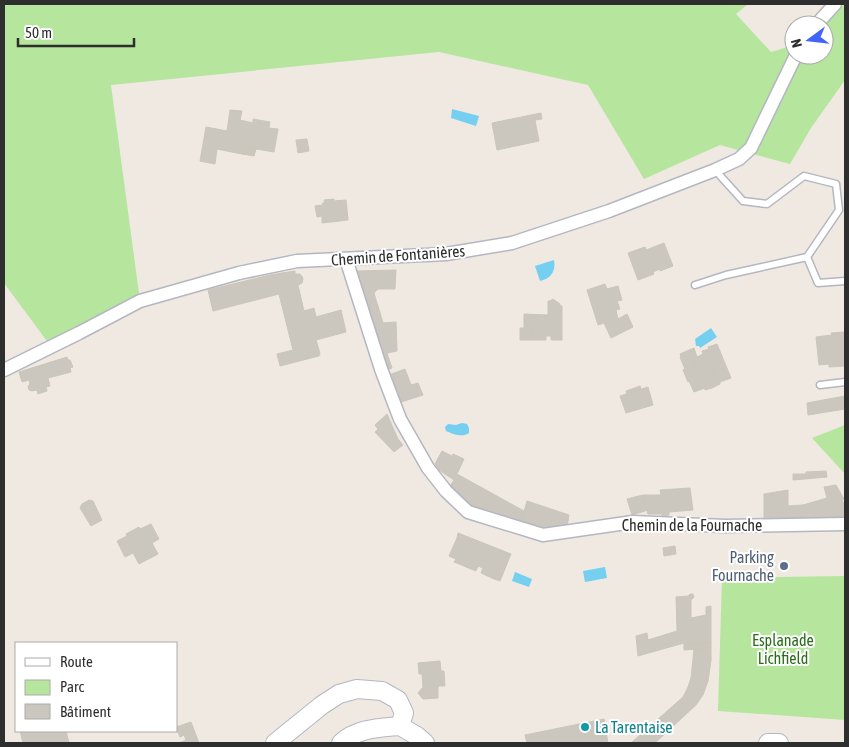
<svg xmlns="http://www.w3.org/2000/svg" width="849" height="747" font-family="'Asap Condensed',sans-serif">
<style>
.green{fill:#b6e59e}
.water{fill:#75cff0}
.building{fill:#cbc7bf;stroke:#cbc5ba}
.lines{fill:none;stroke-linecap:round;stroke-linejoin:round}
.lane-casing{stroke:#b4b7c1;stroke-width:9}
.street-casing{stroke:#b4b7c1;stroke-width:15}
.secondary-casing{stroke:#b4b7c1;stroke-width:20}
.lane{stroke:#fff;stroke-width:6}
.street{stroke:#fff;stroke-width:12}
.secondary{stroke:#fff;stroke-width:18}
.service-dot{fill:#5c6f8a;stroke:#fff;stroke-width:2}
.culture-dot{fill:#0f9aa8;stroke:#fff;stroke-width:2}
.labels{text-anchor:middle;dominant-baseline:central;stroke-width:4;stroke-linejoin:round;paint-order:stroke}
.street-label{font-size:16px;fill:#2e2e2e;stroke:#fff}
.service-label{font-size:16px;fill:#4e5e75;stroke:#fff;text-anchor:end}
.park-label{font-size:16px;fill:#2c6e1b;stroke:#fff}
.culture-label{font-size:16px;fill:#0d838f;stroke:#fff;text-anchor:start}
</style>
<rect width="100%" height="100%" fill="#efe9e1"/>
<path class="green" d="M4 4H727L729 6 728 4H748L736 14 771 52 794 45V55H824L823 25 845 4V80L811 128 790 164 720 145 644 179 588 85 439 52 111 85 140 301 52 348 4 283Z
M845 425V474L812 438Z
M845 576V720L718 711 722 578Z"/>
<path class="water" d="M452 109 479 116 476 126 451 118Z
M554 260C556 271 551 279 540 281L535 266Z
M711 328 717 337 700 348 699 346H696L695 339Z
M462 423 467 424 469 428V433C462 438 453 434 446 431L445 427 448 424 456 425Z
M605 567 607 578 585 582 583 571Z
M515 572 532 579 529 587 512 581Z"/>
<path class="building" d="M230 110 242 111 240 120 253 123V119L270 122 269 128 278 129 274 152 244 147 242 154 217 149 215 164 200 161 206 127 227 131Z
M541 113 542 119 535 120 539 141 497 150 492 123Z
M307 139 309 151 298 153 296 140Z
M244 147 256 149 254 156 242 154Z
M334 199V201L346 200 348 220 322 223V216L317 217 315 206 323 205 322 203H325L324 200Z
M664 243 673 266 660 271V269L653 272 654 274 638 280 628 253 645 247 646 250Z
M396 270 395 289H378L374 293 383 323 396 322 397 351 382 354 357 271Z
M295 271V274H300L303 278 302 283 298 285 304 311 314 308 316 317 341 310 346 332 316 340 319 350 309 352 310 355 307 359 280 366 277 354 293 350 279 294 213 311 208 290 270 275Z
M605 284 607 289 618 286 622 300 617 301 620 309 616 310 618 319 627 314 633 327 611 338 604 323 598 325 587 290Z
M553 299 560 304V306H562V340H551V336H546V340H531V328H526V317H548V301H550Z
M524 314 548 315V317H524Z
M524 317H526V328H531V340H520V328H524Z
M845 332V366L829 367V364L819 365 816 337 832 335 831 333Z
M717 344 724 361 711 366 714 373 702 377 701 375 698 377 694 366 697 365 692 352 681 357 680 354 694 348 697 357 703 354 702 351 709 349 708 347Z
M319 350 320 354 319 356 307 359 310 355 309 352Z
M692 352 697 365 694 366 698 377 701 375 702 377 714 373 711 366 724 361 731 378 720 382V384L712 388 705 390V388L694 392 689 381 688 382 683 370 685 369 680 357Z
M387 353 392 368 387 370 382 354Z
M67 357 68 360H70L73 367 70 368 71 372 48 378 50 386 46 387 47 391 38 394 37 390 32 391 29 390 28 386 30 384 29 380 22 382 19 372Z
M405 369 411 385 418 383 423 395 398 403 389 375Z
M640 386 641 389 627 394 626 391Z
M648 387 653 405 626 413 620 396Z
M845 396V409L808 415 807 403Z
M387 414 398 439 403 445 394 452 375 432 378 429 375 425Z
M442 451 452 456 453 454 464 459 457 474 524 511 521 522 472 507 450 486 454 480 439 470 435 464Z
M826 471 827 477 793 480V474H806V472Z
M836 485 844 499 842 500 845 506V517H830L764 522V494L788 490V506L803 505 827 498 824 487Z
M690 488 693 510 669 512V515L662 516V514H648L643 495H661L660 490Z
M643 495 648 510 632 515 627 499Z
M89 500 93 501 102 520 91 526 80 508 82 504Z
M527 501 569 515 567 527 545 528 527 527 521 522Z
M151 524 159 539 152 543 158 554 139 564 133 553 125 557 117 541 127 536 126 534 139 527 140 529Z
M458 533 511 554 500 581 494 579 500 564 487 559 485 562 481 560 485 549 457 538Z
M457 538 485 549 481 560 485 562 487 559 500 564 494 579 481 573 483 568 478 566 476 571 454 562 456 559 449 556Z
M675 546 676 554 664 556 663 548Z
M690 594H693L694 597 691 600V618L706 615V607L711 606V643L684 645V643L638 656 636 636 647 633 648 640 677 631 676 597 688 596Z
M711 643V648L684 650V645Z
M711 648V660L708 681 703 695 696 705 655 743H631L683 697 688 687 691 678 694 649Z
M440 661 441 671H444L445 686H438V698L423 699 418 693 423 687 422 674H419L418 663Z
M604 719 608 743H527L525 735Z
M191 722 199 743H179L186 740 184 735 180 737 176 727Z
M20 731H66L69 743H23Z"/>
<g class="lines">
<defs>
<path id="lane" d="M715 170 743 201 767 204 804 176 836 184 839 210 807 257 818 283 845 281
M695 285 726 275 807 257
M820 385 845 382"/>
<path id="street" d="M816 25 835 4
M346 259 381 369 400 419 428 468 446 491 468 512 543 535 633 522 725 526 845 524
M4 370 79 333 140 301 239 273 297 261 446 254 512 243 609 211 715 170 739 159 751 148 796 55"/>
<path id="secondary" d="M400 726 417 736 425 743
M275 743 322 705 339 694 357 689 382 691 398 700 404 713 400 726
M341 743C357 728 379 728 400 726
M768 743H779"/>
</defs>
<use href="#lane" class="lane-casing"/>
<use href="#street" class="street-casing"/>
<use href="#secondary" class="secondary-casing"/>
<use href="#lane" class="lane"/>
<use href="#street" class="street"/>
<use href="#secondary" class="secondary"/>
</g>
<circle class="service-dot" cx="784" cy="566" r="5"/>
<circle class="culture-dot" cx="585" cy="727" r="5"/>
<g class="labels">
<g class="street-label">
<text transform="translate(398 255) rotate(-4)">Chemin de Fontanières</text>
<text x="692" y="525">Chemin de la Fournache</text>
</g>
<g class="service-label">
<text x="774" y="557">Parking<tspan x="774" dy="18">Fournache</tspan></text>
</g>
<g class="park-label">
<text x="783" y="640">Esplanade<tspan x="783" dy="18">Lichfield</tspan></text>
</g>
<g class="culture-label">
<text x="595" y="727">La Tarentaise</text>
</g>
</g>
<rect width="849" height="747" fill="none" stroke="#2e2e2e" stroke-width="10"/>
<rect x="15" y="642" width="162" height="90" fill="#ffffff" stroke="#ababab"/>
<rect x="25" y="658" width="25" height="8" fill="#ffffff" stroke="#ababab"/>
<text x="60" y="667" font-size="15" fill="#2e2e2e">Route</text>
<rect x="25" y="680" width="25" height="15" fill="#b6e59e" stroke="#ababab"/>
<text x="60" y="692" font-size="15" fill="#2e2e2e">Parc</text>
<rect x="25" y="704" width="25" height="15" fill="#cbc7bf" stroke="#ababab"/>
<text x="60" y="717" font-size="15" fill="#2e2e2e">Bâtiment</text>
<g transform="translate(809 40) rotate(255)"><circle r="24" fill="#ffffff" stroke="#ababab"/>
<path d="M0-4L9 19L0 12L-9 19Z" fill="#4264fb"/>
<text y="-8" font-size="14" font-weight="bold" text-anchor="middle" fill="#2e2e2e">N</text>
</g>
<path d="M18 38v8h116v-8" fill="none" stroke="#2e2e2e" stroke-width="2.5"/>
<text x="25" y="38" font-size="15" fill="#2e2e2e" stroke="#ffffff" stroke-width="4" paint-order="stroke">50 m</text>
</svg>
